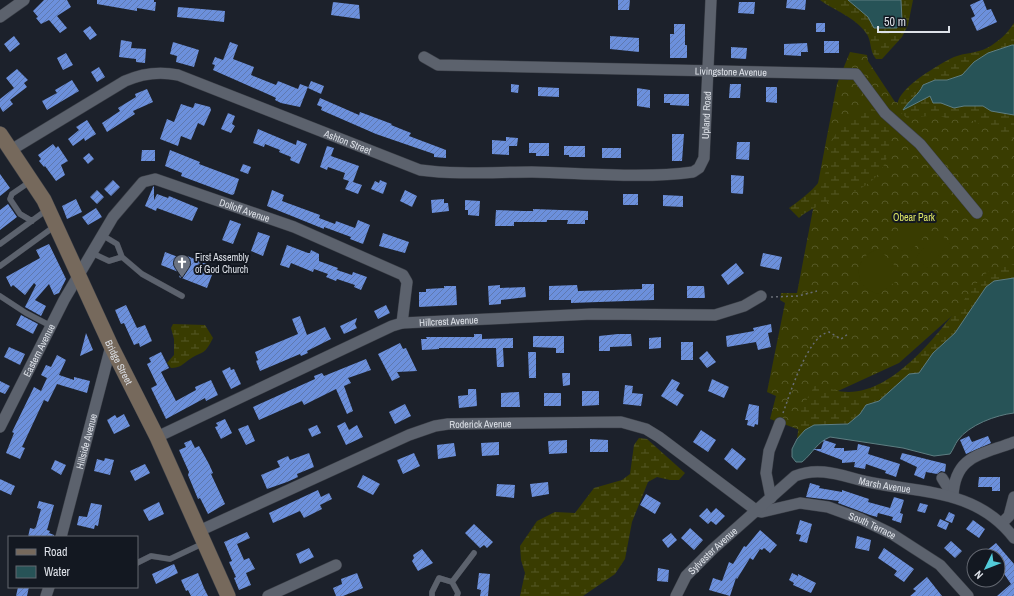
<svg xmlns="http://www.w3.org/2000/svg" width="1014" height="596" font-family="'Archivo Narrow',sans-serif">
<style>
.forest{fill:url(#forest-crowns)}
.wetland{fill:url(#wetland-marsh)}
.pitch{fill:#393c01}
.water{fill:#275357;stroke:#5e7e82}
.building{fill:url(#building-hatch)}
.lines{fill:none;stroke-linecap:round;stroke-linejoin:round}
.service-casing{stroke:#3a3e46;stroke-width:6}
.minor-casing{stroke:#3a3e46;stroke-width:12}
.secondary-casing{stroke:#3a3e46;stroke-width:16}
.path{stroke:#686d76;stroke-width:1.5;stroke-dasharray:2 3;stroke-linecap:butt}
.service{stroke:#5c626d;stroke-width:5.5}
.minor{stroke:#5c626d;stroke-width:11}
.secondary{stroke:#76695c;stroke-width:15}
.labels{text-anchor:middle;dominant-baseline:central;stroke-width:4;stroke-linejoin:round;paint-order:stroke}
.street-label{font-size:10px;fill:#dde1e8;stroke:#131821}
.park-label{font-size:10px;fill:#dee665;stroke:#131821}
.poi-label{font-size:10px;fill:#dde1e8;stroke:#131821;text-anchor:start}
</style>
<defs>
<pattern id="forest-crowns" width="20" height="18" patternUnits="userSpaceOnUse"><rect width="20" height="18" fill="#393c01"/><path d="M2 6a3 3 0 1 1 6 0M12 15a3 3 0 1 1 6 0" fill="none" stroke="#555826"/></pattern>
<pattern id="wetland-marsh" width="20" height="14" patternUnits="userSpaceOnUse"><rect width="20" height="14" fill="#393c01"/><path d="M1 5h8M5 5V1M11 12h8M15 12V8" fill="none" stroke="#555826"/></pattern>
<pattern id="building-hatch" width="6" height="6" patternUnits="userSpaceOnUse"><rect width="6" height="6" fill="#6c90dc"/><path d="M-1 1l2-2M0 6l6-6M5 7l2-2" fill="none" stroke="#5f79af"/></pattern>
</defs>
<rect width="100%" height="100%" fill="#1c212b"/>
<path class="forest" d="M850 52 867 55 868 61 895 102 913 105 1014 101V266L963 306 899 363 838 391 800 430 770 419 776 396 767 392 785 303 780 300 781 293H797L837 84Z"/>
<path class="wetland" d="M820 0H848L868 17 874 28 883 29 902 20 901 0H913L908 25 902 37 882 59H876C869 51 872 40 866 33 855 17 835 11 820 0Z
M1014 23V138L1003 135 973 121 948 119 938 115 907 118C903 115 899 111 898 106 894 90 941 63 954 57 964 53 977 53 987 48 998 42 1007 34 1014 23Z
M866 108C876 108 883 115 887 124 891 134 891 146 887 157 875 198 827 194 799 218L789 208C805 197 821 184 829 166 832 160 829 152 831 145 836 128 850 113 866 108Z
M1014 264V278L994 281 986 287 955 333 933 353 919 373 909 374 879 401 866 405 860 414 848 424C829 423 810 425 797 439L801 409 817 382C875 420 933 340 964 300 970 293 981 276 988 272 995 268 1006 267 1014 264Z
M173 324 205 325 213 338C204 356 204 350 190 359 183 364 180 368 171 368L167 363 174 355V339L171 328Z
M639 438 647 439 685 473 679 480H670L657 477 648 482 632 522 625 559 615 574 583 596H520L525 573 521 560 520 546 537 521 555 512 575 513 594 488 622 480 630 474 634 445Z"/>
<path class="pitch" d="M917 209 935 225 907 255 890 240Z
M938 232 950 243 927 268 916 257Z
M879 249 899 270V279L879 294C852 288 852 256 879 249Z"/>
<path class="water" d="M848 0H901L902 20 897 28H874L868 17Z
M1012 45H1014V115L991 111 983 106H964L954 108 941 103H933L930 96 903 110C909 100 919 95 923 85L935 80H947L962 75 974 62 988 53Z
M1014 278V413C996 415 969 425 958 440 955 444 953 450 950 454L934 456 903 448 830 437C817 442 813 453 802 462H796L792 457V449L797 439 805 430 814 425 848 424 860 414 866 405 879 401 909 374 919 373 933 353 955 333 986 287 994 281Z"/>
<path class="building" d="M44 0H67L71 7 57 16 67 28 60 33 49 20 41 24 36 18 38 17 33 11Z
M97 0H154V2H156L155 11 137 8V11L97 4Z
M618 0H630L629 10H618Z
M787 0H806L805 10 786 8Z
M981 0H983L987 10 991 9 997 22 977 31 971 18 975 16 970 5Z
M333 2 359 5 360 19 331 15Z
M739 2H755L754 14 738 13Z
M178 7 225 11 224 22 177 17Z
M816 23H825V32H816Z
M674 24H685V45H687V58H670V34H674Z
M90 26 97 35 90 40 83 31Z
M14 36 20 44 10 52 4 44Z
M610 36 639 38V52L610 49Z
M121 40 132 42 131 48 146 49 145 63 136 62V59L119 57Z
M824 41H839V53H824Z
M173 42 199 50 194 67 176 62 177 56 170 54Z
M230 42 238 45 233 59 254 67 251 75 276 85 278 81 298 89 300 84 308 87 300 107 281 103 275 100 276 98 272 96 213 70 215 65 212 64 215 57 223 60Z
M807 43 808 52H801V56L784 55V44Z
M731 47 747 48 746 59 731 58Z
M66 53 73 65 63 70 57 58Z
M99 67 105 77 97 82 91 72Z
M17 69 28 80 24 83 27 87 10 100 13 104 3 112 0 107V99L14 88 6 78Z
M72 80 79 91 47 110 42 101 57 93 55 90Z
M311 81 324 86 321 94 308 88Z
M511 84 519 85 518 93 511 92Z
M730 84H741L740 98H729Z
M538 87 559 88V97L538 96Z
M766 87H777V103L766 102Z
M637 88 650 90V108L637 106Z
M147 89 153 102 133 111 135 114 107 132 102 123 120 111 118 108 136 97 135 94Z
M664 94H689V106L670 105V103H664Z
M320 98 359 115 360 112 392 124 391 125 411 133 409 136 446 150V158L434 157V154L376 134 321 110 322 107 317 105Z
M195 103 210 107 211 110 204 126 198 123 191 140 181 136 178 146 160 139 167 119 174 122 181 104 193 108Z
M228 113 235 116 232 124 235 126 231 133 221 129Z
M87 120 96 134 85 141 84 138 73 146 68 139 79 130 76 127Z
M258 129 296 145 297 140 307 144 299 164 290 160 291 157 279 152 280 150 265 144 264 147 253 143Z
M672 134H684L682 161H672Z
M506 137 518 138 517 146H509V155L492 154V140L506 141Z
M737 142H750L749 160 736 159Z
M529 143H549V156H536V153H529Z
M53 144 56 148 58 146 68 161 61 165 65 175 56 181 45 166 44 167 39 161 41 159 38 155Z
M327 146 334 148 331 156 359 166 353 182 362 185 358 194 345 189 349 181 343 179 345 173 328 167 327 170 320 167Z
M564 146H585V157H569V155H564Z
M602 148H621V158H602Z
M142 150H155V161H141Z
M170 150 200 162 199 164 239 179 234 194 232 195 181 176 182 173 165 166Z
M89 153 94 159 88 164 83 158Z
M243 164 251 167 248 174 240 171Z
M0 174 10 188 0 196Z
M731 175 744 176 743 194 731 193Z
M113 180 120 187 111 196 104 189Z
M380 180 387 183 383 194 371 189 375 181 379 183Z
M154 186V200L157 194 168 198 169 196 198 208 192 221 157 208 156 211 145 206 153 187Z
M97 190 104 197 97 204 90 197Z
M272 190 284 195 282 201 320 215 319 218 335 224 336 221 355 228 358 220 370 225 363 244 350 239 351 237 324 227V229L267 206Z
M405 190 417 196 412 207 400 201Z
M623 194H638V205H623Z
M663 195 683 196V207L663 206Z
M76 199 82 212 67 219 62 206Z
M444 199V203H448L449 211 432 213 431 200Z
M465 200 480 201 479 216 468 215V210H465Z
M8 204 17 217 0 230V210Z
M96 208 102 217 88 225 82 217Z
M533 209 588 211V220H585V224H567L568 220H547V222H514V226H495L496 210 524 211H533Z
M230 220 241 224 233 244 222 240Z
M258 232 270 236 263 256 251 251Z
M383 233 409 242 405 253 379 246Z
M49 244 66 279 59 293 54 295 49 284 35 300 46 306 41 316 25 307 36 285 34 283 25 295 13 285 11 287 6 277 40 258 36 250Z
M287 245 308 253H310L311 250 319 254V261L338 268 337 270 352 275 353 272 367 277 361 290 354 287 355 285 337 279 336 281 326 277 328 274 314 269 313 272 291 263 289 268 280 265Z
M165 252 186 260 187 256 215 267 207 288 179 277 181 273 161 265Z
M763 253 782 257 779 270 760 266Z
M736 263 744 273 728 285 721 275Z
M642 284H654V300L571 303V300H549V286L577 285 578 291 613 290 642 289Z
M500 285V288L525 287 526 297 501 300V304L489 305 488 286Z
M444 286H456L457 305 419 307V292H426V289L444 288Z
M687 286H704L705 298H687Z
M126 305 137 328 145 325 152 341 140 347 139 343 134 345 124 323 121 324 115 310Z
M386 305 390 313 378 319 374 311Z
M21 315 38 324 33 334 16 325Z
M300 316 307 335 325 327 331 339 307 351 308 353 301 356 300 354 260 371 256 361 258 360 255 352 298 334 292 319Z
M357 318 355 324 357 328 344 334 340 326Z
M771 324 772 332 768 333 771 347 758 350 756 342 727 347 726 336 754 331 753 328Z
M86 333 93 350 80 356Z
M474 334H482V339L513 338V348H503L504 367H497L496 348H439V349L422 350 421 339H427L426 337H474Z
M618 334H631L632 346 610 347V351H599V336Z
M533 336H564V353H556V348L533 347Z
M661 337V348L649 349V338Z
M681 342H693V360H681Z
M400 343 403 349 406 348 417 371 397 372 400 377 392 381 378 354Z
M9 347 25 354 20 365 4 357Z
M707 351 716 362 707 368 699 358Z
M161 352 169 368 161 372 176 401 196 390 195 387 211 380 218 395 206 401 205 398 166 419 151 388 157 385 147 364 151 362 149 358Z
M528 352H536V378H529Z
M57 355 66 360 59 375 74 380V377L90 381 87 393 57 384 48 402 44 400 22 447 25 448 20 459 6 453 14 433 12 432 34 387 41 391 47 378 41 375 46 365 51 367Z
M366 359 371 370 348 378 351 383 344 386 353 411 347 414 336 389 304 405 302 401 259 420 253 407 315 379 314 376 322 373 324 376Z
M230 367 231 370 234 369 241 384 231 389 222 371Z
M562 373H570V385L563 386Z
M672 379 680 383 676 390 684 395 677 406 661 396Z
M712 379 729 387 724 398 708 391Z
M0 381 10 386 5 394 0 392Z
M625 385 633 386 632 393 643 394 641 406 623 404Z
M468 389H476L477 406 459 408 458 396 468 395Z
M582 391H599V405L582 406Z
M519 392 520 407H501V393Z
M544 393H561V406H544Z
M405 404 411 416 395 424 389 412Z
M749 404 759 406 758 425 755 424 754 427 747 425 748 420H745Z
M124 414 130 426 114 434 107 420 115 415 117 418Z
M225 419 232 433 221 439 215 427 218 426 216 423Z
M345 422 349 430 357 425 363 437 346 445 337 426Z
M248 425 255 441 246 445 238 429Z
M317 425 321 433 312 437 308 429Z
M701 430 716 440 708 452 693 442Z
M969 436 972 442 988 436 991 443 966 454 960 440Z
M590 439 608 440V452H590Z
M191 440 195 448 199 446 209 464 213 473 211 474 225 504 208 514 200 498 198 499 188 475 189 472 179 450 186 447 184 443Z
M567 440V453L549 454 548 441Z
M824 440 836 444 834 448H844V451L857 450 858 444 870 447 868 454 900 464 896 477 885 473 886 471 866 464 865 469 854 467 855 462 842 463V460L813 449H821Z
M499 442V455L482 456 481 443Z
M454 443 456 456 438 459 437 445Z
M732 448 746 459 737 470 724 459Z
M309 453 314 467 297 474 298 477 287 482 267 489 261 475 280 467 277 461 288 456 290 460Z
M414 453 420 466 403 474 397 460Z
M902 453 946 464 945 472 941 471 937 474 926 472 924 479 914 475 917 467 900 459Z
M105 458 114 460 110 475 94 471 97 459 104 461Z
M55 460 66 465 61 475 51 469Z
M145 464 150 473 135 481 130 471Z
M363 475 380 484 373 495 357 487Z
M979 477H1000V491H992V487H978Z
M0 479 15 486 11 495 0 490Z
M548 482 549 494 532 497 530 484Z
M810 483 820 486 819 488 842 492V490L869 499 868 502 890 508 894 497 904 500 900 513 903 514 901 523 892 520 893 517 878 513 877 517 870 515 838 503 839 501 806 497Z
M497 484 515 485 514 498 496 496Z
M318 490 321 497 329 493 332 499 320 505 322 509 304 518 300 511 273 523 269 513Z
M646 494 661 503 655 514 640 505Z
M39 501 54 505 47 530 50 531 49 533 54 535V537H28L30 528 34 529 36 527 41 509 37 508Z
M159 502 164 514 149 521 143 510Z
M91 503 102 505 98 526 95 525 94 529 77 525 79 516 87 517Z
M920 503 928 505 925 513 917 511Z
M707 508 711 513 716 508 725 516 716 525 711 521 708 524 699 516Z
M949 512 955 515 952 523 945 520Z
M940 519 949 523 946 530 937 526Z
M800 520 812 524 807 543 799 541 801 535 796 534Z
M973 520 985 529 979 538 966 529Z
M474 524 493 542 487 548 484 545 480 548 465 533Z
M690 528 703 540 694 550 681 538Z
M760 530 777 545 770 553 764 548 762 550 760 549 753 560 750 558 737 579 736 578 730 596 709 590 713 578 722 581 729 562 733 564 744 546 746 547Z
M247 532 250 538 237 544 244 560 249 558 255 569 246 573 251 585 239 590 234 578 236 577 229 562 232 561 224 542Z
M671 533 677 540 668 548 662 540Z
M857 536 871 540 869 551 855 548Z
M951 541 962 551 955 558 944 548Z
M996 543 1014 564V596H997L1011 584 998 565V556H988L985 552Z
M309 548 314 557 300 564 296 554Z
M884 548 914 569 904 582 894 575 897 571 878 558Z
M422 549 433 563 418 571 412 561 414 558 413 555Z
M174 564 178 573 156 584 152 574Z
M658 568 669 570 668 582 657 581Z
M198 573 204 588 208 596H191L188 590 186 591 181 580Z
M357 573 363 588 343 596H336L333 588 342 584 341 579Z
M479 573 490 574 488 596H480L481 590 477 589Z
M792 573 798 576V574L816 583 811 593 793 585 794 583 789 580Z
M927 577 942 596H910L916 591 913 589Z
M18 587H29L27 596H16Z"/>
<g class="lines">
<defs>
<path id="service" d="M31 181 12 194 10 199 20 214 32 221
M0 244 48 209
M92 253 109 261 122 257 117 244 102 235
M122 257 142 274 182 296
M0 266 55 226
M0 296 26 313 51 326
M137 563 151 556 170 559 204 543
M452 582 458 593 457 596
M432 596V592L439 578 452 582 474 553"/>
<g id="minor">
<path d="M0 17 24 0"/>
<path id="s1" d="M424 57 438 65 856 74 885 113 920 144 977 213"/>
<path id="s2" d="M11 150 125 81C143 73 159 71 178 75L420 170C457 175 495 172 532 172 583 173 643 179 693 172L699 168 704 158 711 0"/>
<path id="s3" d="M0 427 64 300 113 217 143 182 155 179 294 227 403 275 407 282 402 323"/>
<path id="s4" d="M157 437 392 326 402 323 592 314 715 315 744 306 761 296"/>
<path d="M942 478 953 496"/>
<path d="M953 496C955 455 981 455 1014 442"/>
<path d="M771 498 766 473 769 451 780 423"/>
<path d="M1002 523 1009 516 1014 497"/>
<path id="s5" d="M199 531 409 435 435 426 448 424 621 422 646 429 659 437 757 511 762 512 800 503 828 507 861 519 892 534 940 565 968 596"/>
<path id="s6" d="M61 537 111 346"/>
<path d="M46 596 49 587"/>
<path d="M268 596 336 565"/>
<path id="s7" d="M676 596 686 576 713 549 795 476C822 465 846 478 873 483 926 493 978 491 1014 538"/>
</g>
<g id="secondary">
<path id="s8" d="M0 134 44 200 111 346 157 437 228 596"/>
</g>
</defs>
<use href="#service" class="service-casing"/>
<use href="#minor" class="minor-casing"/>
<use href="#secondary" class="secondary-casing"/>
<path class="path" d="M771 297 798 296 817 291
M783 413C790 394 808 335 829 332L841 339 848 334"/>
<use href="#service" class="service"/>
<use href="#minor" class="minor"/>
<use href="#secondary" class="secondary"/>
</g>
<defs>
<symbol id="church-pin" viewBox="-11 -11 22 30"><path d="M0 17L-7.5 6A9.5 9.5 0 1 1 7.5 6Z" fill="#6b7280" stroke="#131821"/><path d="M-1.2-6h2.4v3.5h3.3v2.4h-3.3V6h-2.4V-.1h-3.3v-2.4h3.3Z" fill="#fff"/></symbol>
</defs>
<g fill-rule="evenodd">
<use href="#church-pin" x="172" y="253" width="20" height="27"/>
</g>
<g class="labels">
<g class="street-label">
<text stroke="none"><textPath href="#s1" startOffset="309">Livingstone Avenue</textPath></text>
<text stroke="none"><textPath href="#s2" startOffset="782">Upland Road</textPath></text>
<text stroke="none"><textPath href="#s2" startOffset="370">Ashton Street</textPath></text>
<text stroke="none"><textPath href="#s3" startOffset="392">Dolloff Avenue</textPath></text>
<text stroke="none"><textPath href="#s4" startOffset="317">Hillcrest Avenue</textPath></text>
<text stroke="none"><textPath href="#s3" startOffset="86">Eastern Avenue</textPath></text>
<text stroke="none"><textPath href="#s8" startOffset="258">Bridge Street</textPath></text>
<text stroke="none"><textPath href="#s5" startOffset="304">Roderick Avenue</textPath></text>
<text stroke="none"><textPath href="#s6" startOffset="99">Hillside Avenue</textPath></text>
<text stroke="none"><textPath href="#s7" startOffset="262">Marsh Avenue</textPath></text>
<text stroke="none"><textPath href="#s5" startOffset="729">South Terrace</textPath></text>
<text stroke="none"><textPath href="#s7" startOffset="59">Sylvester Avenue</textPath></text>
</g>
<g class="park-label">
<text x="914" y="217">Obear Park</text>
</g>
<g class="poi-label">
<text x="195" y="257">First Assembly<tspan x="195" dy="12">of God Church</tspan></text>
</g>
</g>
<rect x="8" y="536" width="130" height="52" fill="#131821" stroke="#646871"/>
<rect x="16" y="549" width="20" height="6" fill="#76695c" stroke="#646871"/>
<text x="44" y="556" font-size="12" fill="#dde1e8">Road</text>
<rect x="16" y="566" width="20" height="12" fill="#275357" stroke="#646871"/>
<text x="44" y="576" font-size="12" fill="#dde1e8">Water</text>
<g transform="translate(986 568) rotate(227)"><circle r="19" fill="#131821" stroke="#646871"/>
<path d="M0-3L7 15L0 10L-7 15Z" fill="#52cbd9"/>
<text y="-6" font-size="11" font-weight="bold" text-anchor="middle" fill="#dde1e8">N</text>
</g>
<path d="M878 26v6h71v-6" fill="none" stroke="#dde1e8" stroke-width="2"/>
<text x="884" y="26" font-size="12" fill="#dde1e8" stroke="#131821" stroke-width="3" paint-order="stroke">50 m</text>
</svg>
